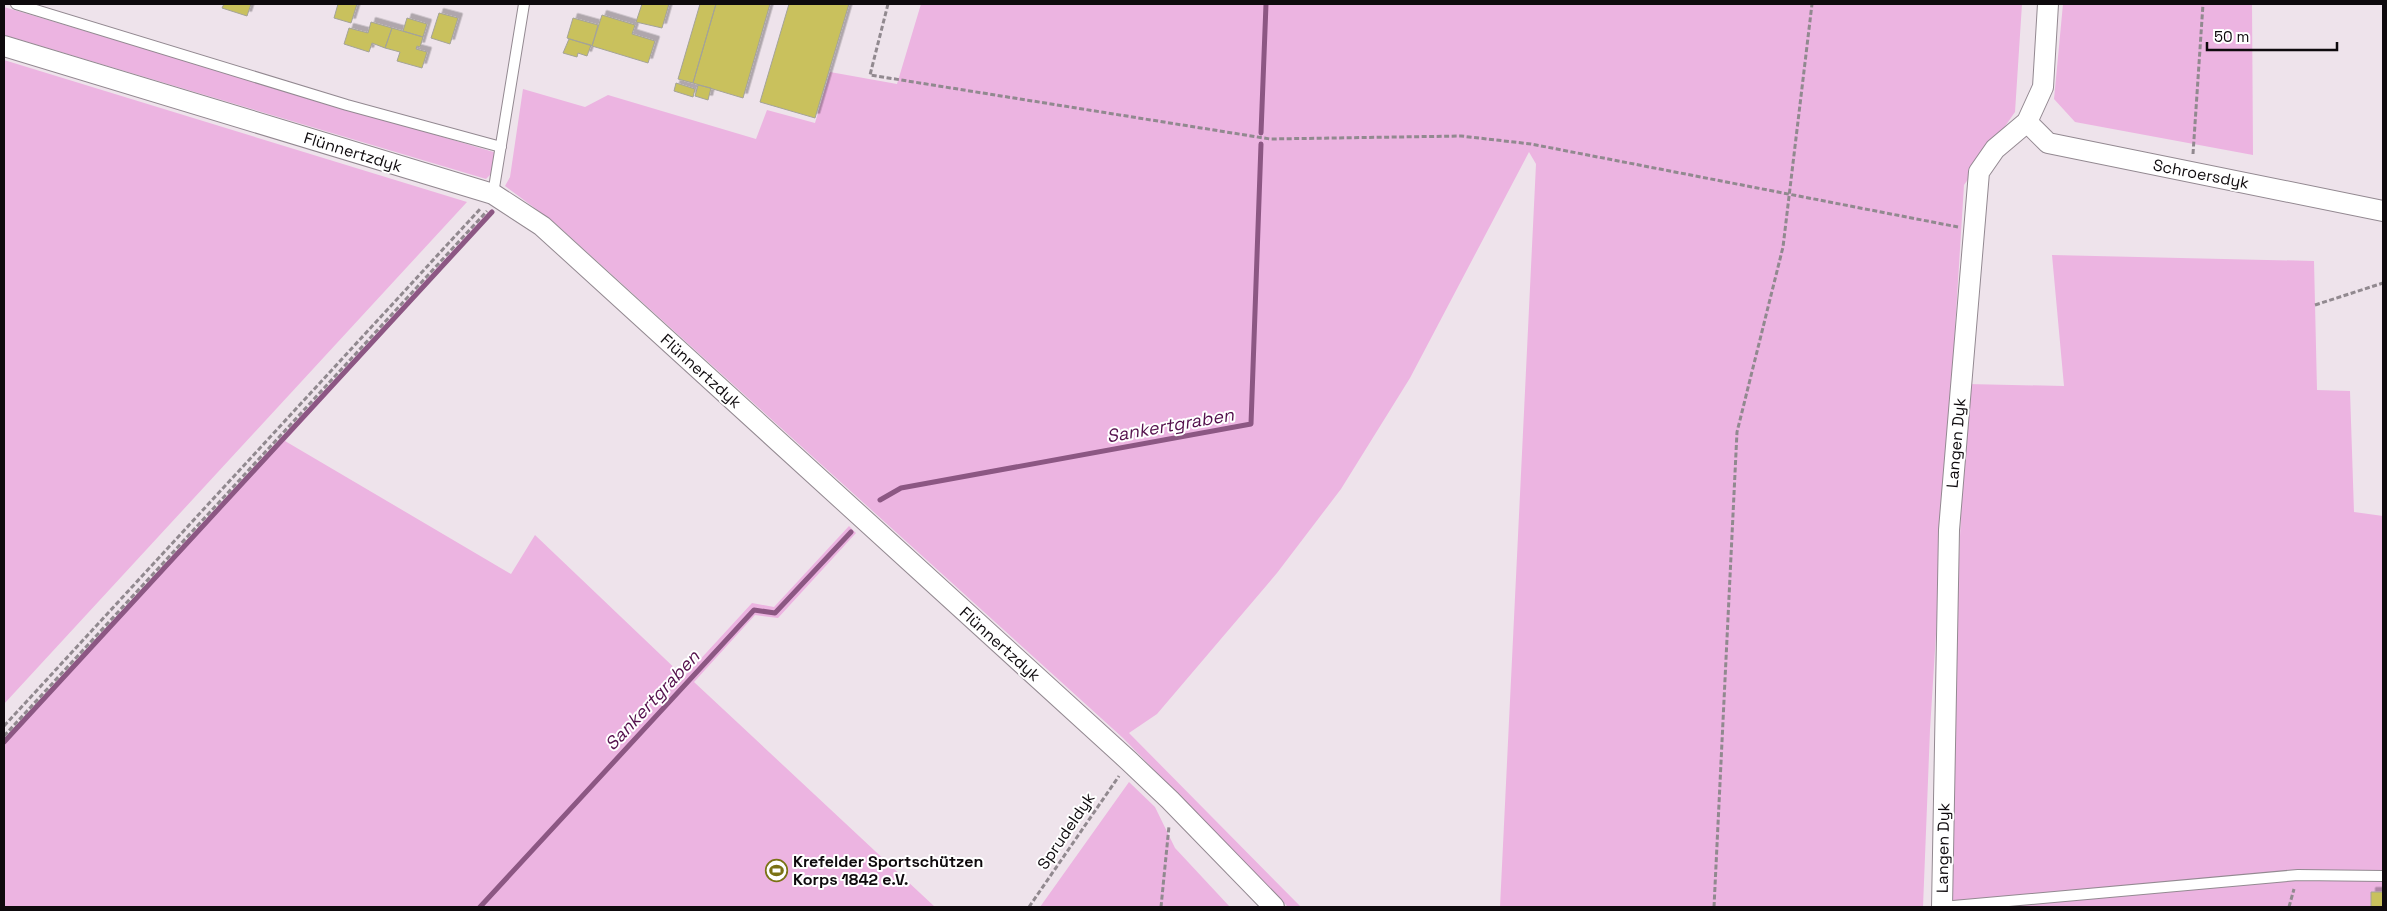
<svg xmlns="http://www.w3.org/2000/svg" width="2387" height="911" font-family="'Space Grotesk',sans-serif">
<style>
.green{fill:#ecb4e1}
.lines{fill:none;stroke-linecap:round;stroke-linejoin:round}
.stream{stroke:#8c5783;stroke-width:5}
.building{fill:#c9c15d;stroke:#a4a398;filter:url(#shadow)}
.lane-casing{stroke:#938991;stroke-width:12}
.street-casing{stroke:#938991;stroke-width:22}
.path{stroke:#91898f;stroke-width:3;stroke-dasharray:5 2.5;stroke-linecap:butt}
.lane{stroke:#fff;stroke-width:10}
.street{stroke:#fff;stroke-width:20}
.labels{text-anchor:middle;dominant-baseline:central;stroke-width:4;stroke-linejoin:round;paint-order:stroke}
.street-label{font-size:16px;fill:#0e0a0d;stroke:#fff}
.poi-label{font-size:16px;font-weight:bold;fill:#0e0a0d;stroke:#fff;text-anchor:start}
.water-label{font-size:18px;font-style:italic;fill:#54104c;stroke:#fff}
</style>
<defs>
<filter id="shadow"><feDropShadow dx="4.5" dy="-4.5" stdDeviation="0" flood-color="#0004"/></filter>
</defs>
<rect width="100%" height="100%" fill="#eee3eb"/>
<path class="green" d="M921 4H2022L2015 112 1964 185 1930 730 1923 907H1500L1536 164 1529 152 1410 378 1341 489 1277 573 1157 714 1129 733 1301 907H1288L1123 738 555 223 505 186 510 177 523 89 585 107 608 95 756 139 767 110 815 123 830 72 897 84Z
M2063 4H2252L2253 155 2075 122 2054 99Z
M4 7 497 153 494 171 486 179 4 35Z
M4 60 467 202 4 704Z
M490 210 494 212 285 441 511 574 535 535 684 677 752 603 774 607 849 526 856 533 778 618 755 615 694 682 935 907H4V739Z
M2052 255 2314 261 2317 390 2350 391 2354 512 2383 516V907H1943L1967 384 2064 386Z
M1129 782 1155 807 1175 848 1230 907H1040Z"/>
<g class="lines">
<path class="stream" d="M1261 133 1266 4
M880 500 901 488 1251 424 1261 144
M4 742 492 212
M480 907 754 610 775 613 851 532"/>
</g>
<path class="building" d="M224 4H251L247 16 222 8Z
M338 4H357L351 23 334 18Z
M642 4H669L662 28 636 22Z
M700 4H716L693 83 678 79Z
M716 4H770L743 98 693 83Z
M789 4H849L815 118 760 102Z
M439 13 458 18 450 44 431 38Z
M602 15 635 25 632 34 655 41 648 63 592 46Z
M407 18 427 24 423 37 403 31Z
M573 18 598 25 592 46 567 38Z
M371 22 392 28 385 48 372 43 369 52 344 44 349 28 368 33Z
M392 28 423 37 420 47 417 46 416 49 427 52 422 68 397 61 400 52 385 48Z
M569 39 591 45 587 56 578 53 577 57 563 53Z
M676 83 695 89 693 97 674 91Z
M698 85 711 88 708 100 695 96Z
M2371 892H2383V907H2371Z"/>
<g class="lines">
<defs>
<path id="lane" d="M16 4 347 105 501 147
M493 194 524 4
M1942 907 2298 875 2383 876"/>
<path id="street" d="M4 46 493 194 542 226 1129 761 1170 800 1274 907
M2027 122 2048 143 2383 211
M1942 907 1949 530 1979 172 1995 149 2027 122 2043 87 2048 4"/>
</defs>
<use href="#lane" class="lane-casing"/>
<use href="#street" class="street-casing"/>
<path class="path" d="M888 4 870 75 1270 139 1461 136 1531 144 1958 227
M2193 154 2203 4
M2315 305 2383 283
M4 726 481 208
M4 736 487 211
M1029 907 1119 776
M1161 907 1169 826
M1714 907 1737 432 1783 247 1812 4
M2289 907 2294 889"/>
<use href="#lane" class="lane"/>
<use href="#street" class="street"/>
</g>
<defs>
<symbol id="stadium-ring" viewBox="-11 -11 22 22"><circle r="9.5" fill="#fff" stroke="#7a7214" stroke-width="1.5"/><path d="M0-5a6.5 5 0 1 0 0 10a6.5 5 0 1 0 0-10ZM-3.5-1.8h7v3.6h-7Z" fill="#7a7214"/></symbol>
</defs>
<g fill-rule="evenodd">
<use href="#stadium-ring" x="764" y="858" width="25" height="25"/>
</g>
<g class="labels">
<g class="street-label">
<text transform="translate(353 152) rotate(17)">Flünnertzdyk</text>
<text transform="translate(2201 174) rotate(11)">Schroersdyk</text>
<text transform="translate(701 371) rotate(42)">Flünnertzdyk</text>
<text transform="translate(1956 443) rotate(-85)">Langen Dyk</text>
<text transform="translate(1000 644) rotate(42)">Flünnertzdyk</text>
<text transform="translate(1066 831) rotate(-56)">Sprudeldyk</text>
<text transform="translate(1943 848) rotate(-89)">Langen Dyk</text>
</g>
<g class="poi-label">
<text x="793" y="861">Krefelder Sportschützen<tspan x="793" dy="18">Korps 1842 e.V.</tspan></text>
</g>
<g class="water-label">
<text transform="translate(1170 425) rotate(-10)">Sankertgraben</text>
<text transform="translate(652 700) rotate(-47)">Sankertgraben</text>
</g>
</g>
<rect width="2387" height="911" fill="none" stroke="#0e0a0d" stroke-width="10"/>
<path d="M2207 42v8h130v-8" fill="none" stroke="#0e0a0d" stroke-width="2.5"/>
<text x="2214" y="42" font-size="15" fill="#0e0a0d" stroke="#ffffff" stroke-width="4" paint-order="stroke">50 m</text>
</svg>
